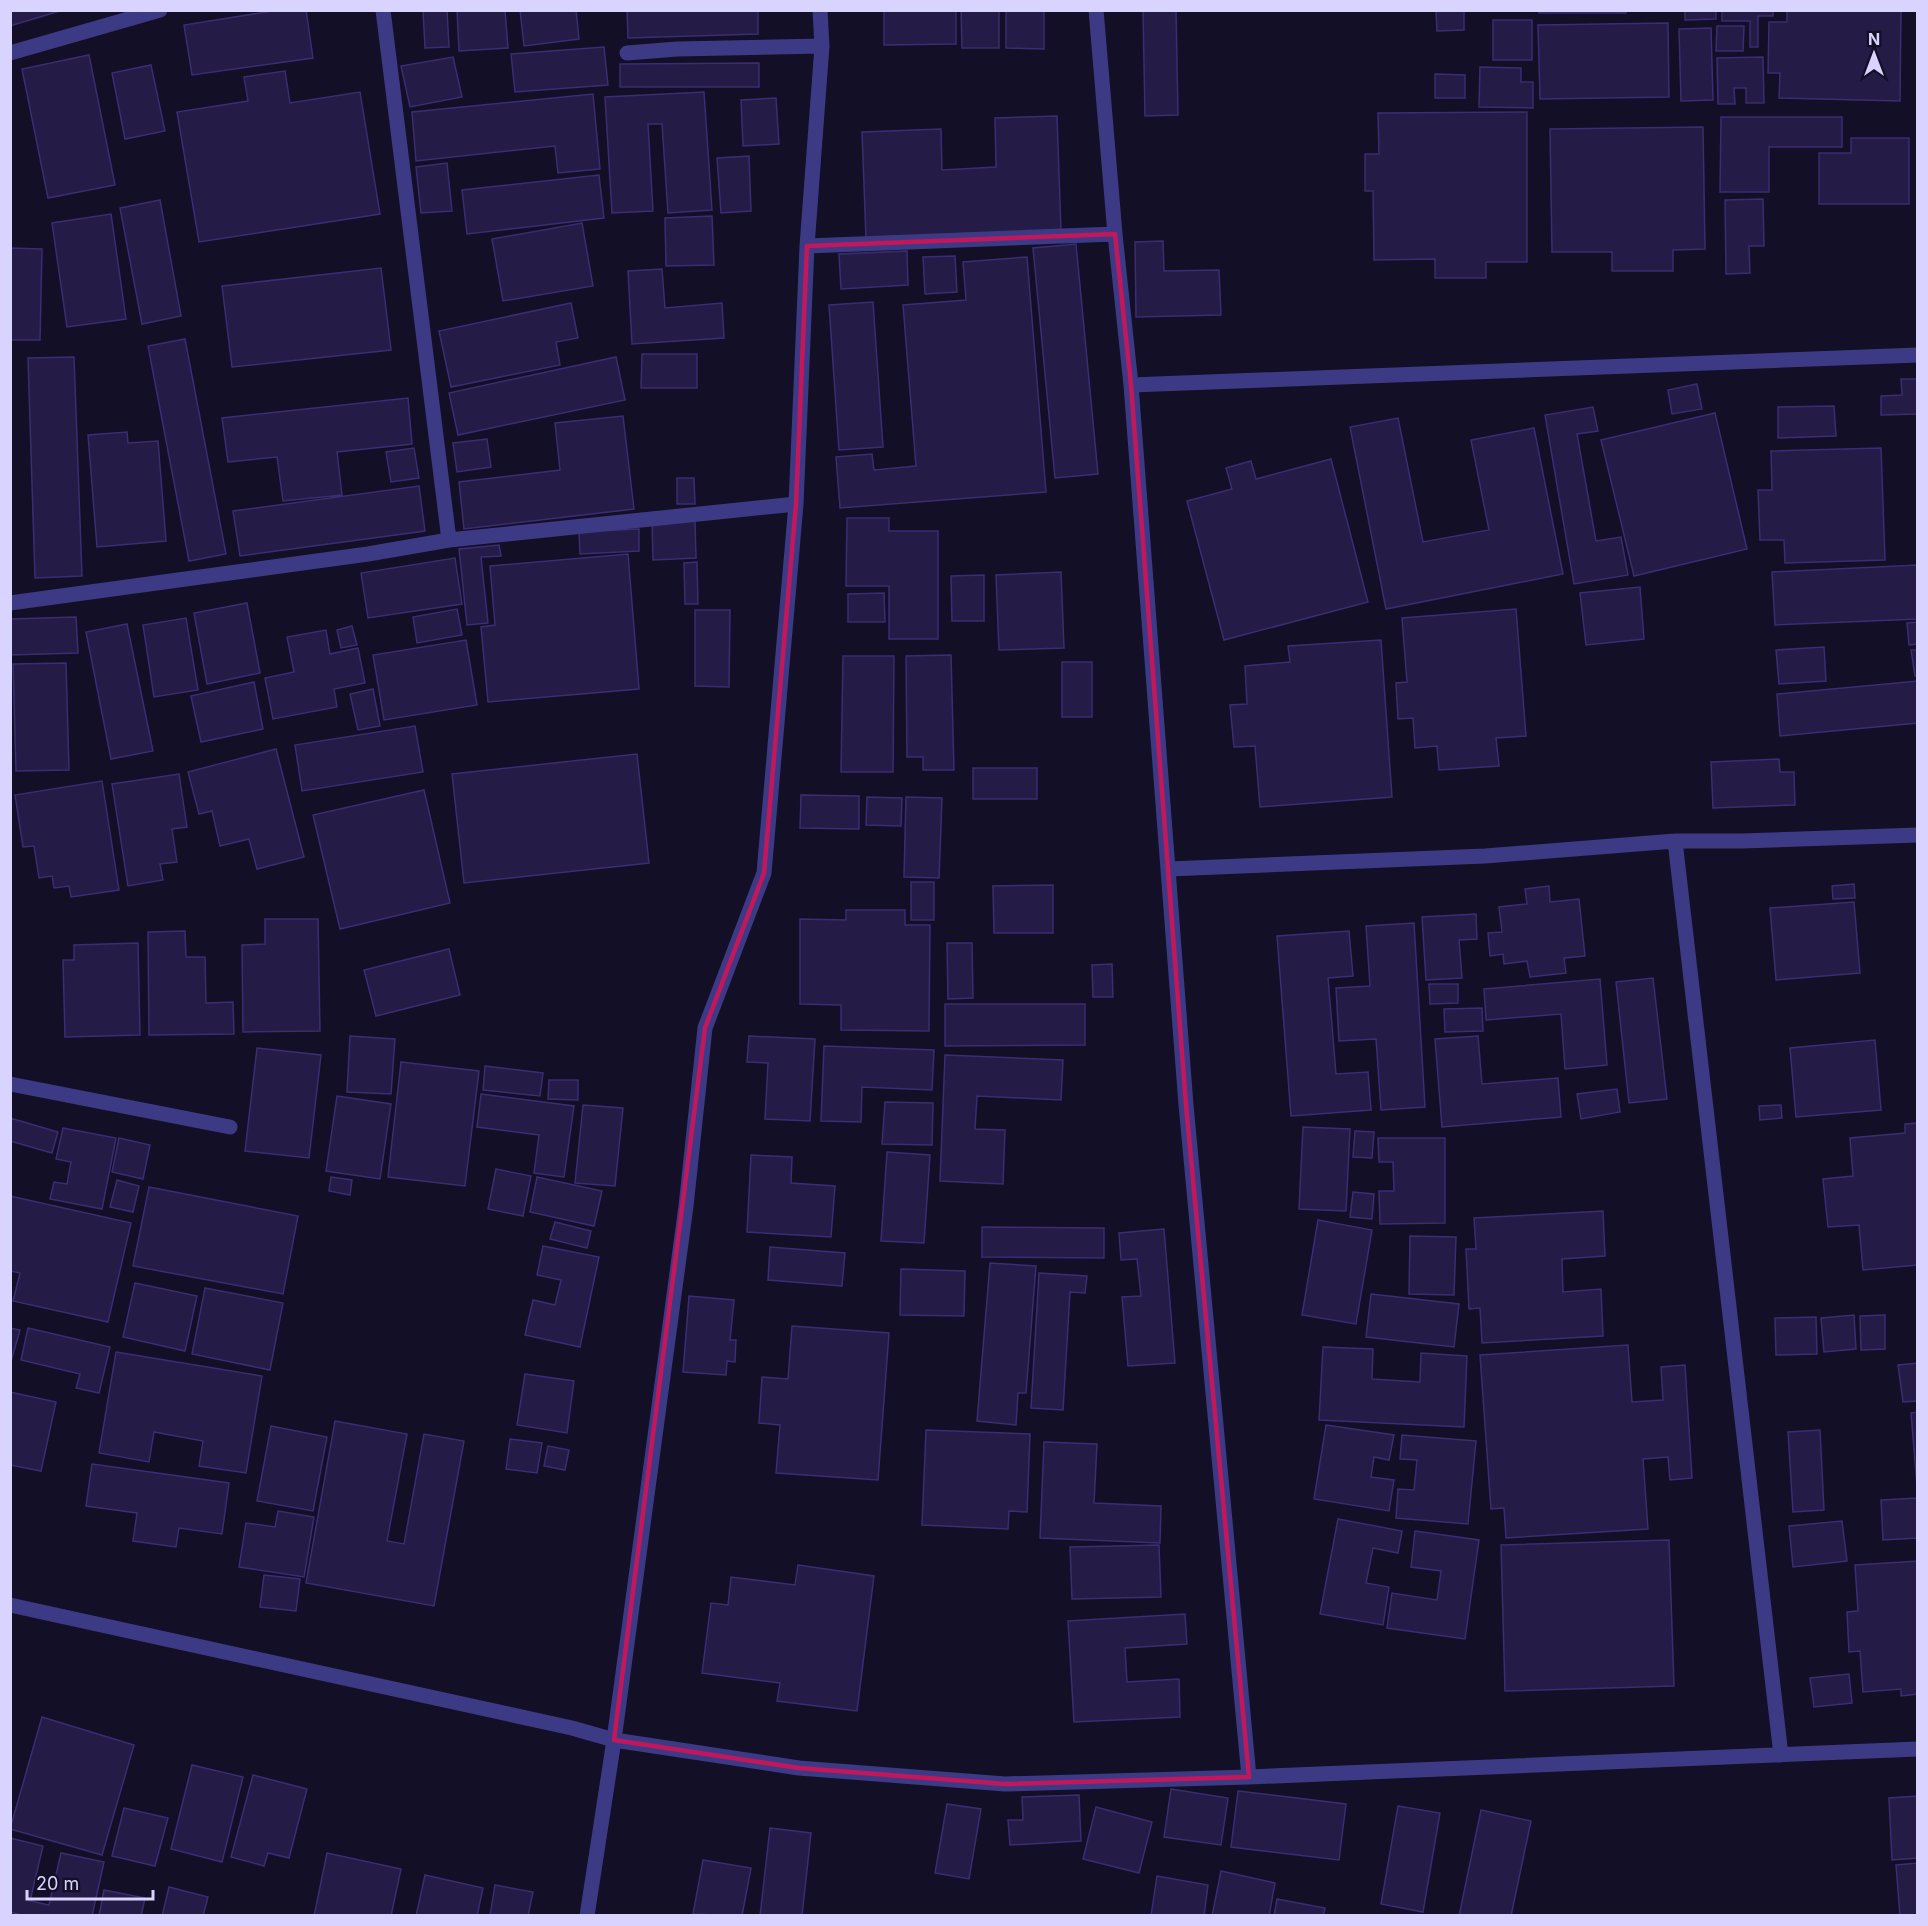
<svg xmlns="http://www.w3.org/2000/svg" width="1928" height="1926" font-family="Inter,sans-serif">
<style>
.building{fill:#241b47;stroke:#3b2d73;stroke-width:1.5}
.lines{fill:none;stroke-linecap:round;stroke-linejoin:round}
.minor{stroke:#3d3a85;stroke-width:15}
.marked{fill:none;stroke:#c2185b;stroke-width:4.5;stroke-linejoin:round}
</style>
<rect width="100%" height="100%" fill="#130f26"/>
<path class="building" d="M10 10H63L10 26Z
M279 10H306L313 58 192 75 184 25Z
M423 10H447L449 47 425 48Z
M457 10H505L508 48 459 51Z
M520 10H576L579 39 524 46Z
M627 10H758V34L628 38Z
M884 10H956V44L884 45Z
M961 10H999V48H962Z
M1006 10H1044V49L1006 48Z
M1143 10H1176L1178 115 1145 116Z
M1436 10H1464V30L1437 31Z
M1539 10H1626V13H1539Z
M1685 10H1716V19L1685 20Z
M1722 10H1773V16H1758V47H1750V21H1722Z
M1787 10H1901L1900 101 1779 98 1780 73H1768L1769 22H1787Z
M1493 20H1532V60H1493Z
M1668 23 1669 97 1540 99 1538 25Z
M1717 26H1744L1743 51H1716Z
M1711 28 1713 100 1681 101 1679 29Z
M604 47 608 85 515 92 511 54Z
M89 55 115 185 48 198 22 69Z
M453 57 462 97 410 107 401 66Z
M1763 57 1764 103H1746V88H1734L1735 104H1718L1717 58Z
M759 63V87H620V64Z
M151 65 165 131 125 139 112 73Z
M1480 67 1521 68V82H1533V108L1479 107Z
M285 71 290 103 360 92 380 214 199 242 177 112 248 101 244 77Z
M1435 74 1465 75V98H1435Z
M704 92 712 210 668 213 662 124H648L653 211 612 213 605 97Z
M593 94 600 169 558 173 555 146 416 161 412 112Z
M776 98 779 144 743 146 741 100Z
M1527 112V262H1486V278H1435V259L1374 260 1373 191H1365V154H1379L1378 113Z
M1057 116 1061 231 866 238 862 132 941 129 942 170 996 167 995 118Z
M1721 117H1842V147H1769V192H1720Z
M1703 127 1705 249 1673 250V271H1612V252H1552L1550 129Z
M1851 138H1909V204H1819V153H1851Z
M749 156 751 211 721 213 717 158Z
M447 163 452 211 421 213 416 167Z
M599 175 604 218 467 234 462 190Z
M1763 199 1764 246H1749L1750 273 1726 274 1725 200Z
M160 200 181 316 142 324 120 208Z
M111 214 126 319 67 327 52 223Z
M712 216 714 265 666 266 665 218Z
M582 223 593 286 503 301 492 239Z
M1163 241 1164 271 1219 270 1221 315 1136 317 1135 242Z
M1076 244 1098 474 1055 478 1033 248Z
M10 248 42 249 40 340H10Z
M907 251 908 285 841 289 839 254Z
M955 256 957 292 925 294 923 257Z
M1027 257 1046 492 840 508 836 457 872 454 874 470 916 466 903 305 966 300 963 262Z
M381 268 391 350 232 367 222 286Z
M662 269 665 308 722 303 724 338 632 344 628 271Z
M873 302 883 447 839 450 829 305Z
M571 303 578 338 556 342 560 365 451 387 439 331Z
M185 339 226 554 189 561 148 346Z
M642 354H697V388H641Z
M74 357 82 576 35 578 28 358Z
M616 357 625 400 458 435 449 393Z
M1901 379H1918V414L1881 415V396L1902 395Z
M1697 384 1702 409 1672 414 1668 390Z
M408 398 412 444 337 452 342 495 283 501 277 457 228 462 222 418Z
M1834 406 1836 436 1778 438V407Z
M1593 407 1598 431 1577 434 1596 541 1621 537 1628 575 1574 584 1545 415Z
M1715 413 1747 549 1634 576 1601 440Z
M623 416 634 509 464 529 459 482 560 470 555 423Z
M1398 418 1423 542 1489 530 1471 440 1534 428 1563 574 1386 609 1350 427Z
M127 432 128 443 158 441 166 541 97 547 88 435Z
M487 439 491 467 457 472 453 443Z
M414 448 419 478 391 482 386 452Z
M1881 448 1885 560 1785 563 1784 540H1760L1758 490H1772L1771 451Z
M1331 459 1368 602 1224 640 1187 501 1232 489 1226 468 1251 461 1256 479Z
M677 478H694L695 504H677Z
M419 486 425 531 240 556 233 511Z
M847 518H889V531H938V639H889V586H846Z
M652 521H695L696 558 653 560Z
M639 529V551L580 554 579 532Z
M499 545 501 556 481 557 488 623 467 625 459 549Z
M628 554 639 689 488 702 481 627 495 625 490 566Z
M455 558 462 604 368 618 361 573Z
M697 562 698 604H685L684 563Z
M1918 565V619L1775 625 1772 572Z
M1061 572 1064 648 999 650 996 575Z
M984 575V621H952L951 576Z
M1640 587 1644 639 1586 645 1580 593Z
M884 593 885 622H848V594Z
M247 603 260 673 207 684 194 613Z
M457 609 462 635 417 643 413 617Z
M1516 609 1526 736 1496 738 1499 766 1439 770 1437 746 1415 748 1413 718 1398 719 1396 683 1407 682 1402 618Z
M695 610H730L729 687 695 686Z
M76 617 78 653 10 655V619Z
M186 618 198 690 154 697 143 625Z
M1918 622V644L1909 645 1907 623Z
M127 624 153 751 111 759 86 632Z
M352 626 357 645 341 648 337 630Z
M326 630 330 654 358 648 365 683 334 689 337 707 273 719 265 678 294 672 287 637Z
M466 640 477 705 384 720 373 655Z
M1381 640 1392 797 1260 807 1255 746 1234 747 1230 705 1247 704 1245 666 1290 662 1288 646Z
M1824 647 1826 681 1779 684 1776 650Z
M1911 650H1918V675L1915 676Z
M951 655 954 770H923V757H907L906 656Z
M843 656H894L893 772H841Z
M1062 662H1092V717H1062Z
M66 663 69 770 16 771 13 664Z
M1918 681V723L1780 736 1777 694Z
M254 682 263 729 201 742 191 696Z
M373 689 380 726 358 730 350 694Z
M415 726 423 772 302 791 295 745Z
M276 749 304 857 257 869 249 839 220 846 212 811 199 814 188 772Z
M637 754 649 863 464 883 452 774Z
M1779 759 1780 772H1794L1795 805 1713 808 1711 762Z
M973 768H1037V799H973Z
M179 774 187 827 172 829 177 862 160 864 163 880 128 886 112 784Z
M102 781 119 890 71 897 69 886 54 888 52 876 39 878 34 846 23 847 15 795Z
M424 790 450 903 340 929 313 815Z
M801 795 859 796V829L800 828Z
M867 797 902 798 901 826 866 825Z
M906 797 942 798 939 878 904 877Z
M911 882H934V920H911Z
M1854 884 1855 898 1833 899 1832 886Z
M1053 885V933H994L993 886Z
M1549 886 1550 902 1579 899 1585 956 1564 958 1566 973 1530 977 1527 961 1504 964 1503 954 1490 956 1488 933 1502 932 1499 907 1527 904 1525 889Z
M1854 902 1860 973 1776 980 1770 908Z
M846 910H905V925H930L929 1031 841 1030V1005L800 1004V919L846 920Z
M1476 914 1477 939 1459 940 1462 978 1426 980 1422 917Z
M265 919H318L320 1031 243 1032 242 945 265 944Z
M1414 923 1425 1107 1381 1110 1376 1039 1339 1041 1336 988 1370 986 1366 926Z
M185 931 186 957H205L206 1003 233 1002 234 1034 149 1035 148 932Z
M1349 931 1353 976 1328 978 1336 1074 1368 1072 1371 1110 1291 1116 1277 936Z
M138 943 140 1035 65 1037 63 960H74V945Z
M947 943H972L973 998 948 999Z
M449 949 460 995 376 1016 364 970Z
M1112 964 1113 997H1093L1092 965Z
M1653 978 1667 1099 1629 1103 1616 982Z
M1600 979 1607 1065 1565 1069 1561 1014 1486 1020 1484 989Z
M1429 984H1458V1003L1430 1004Z
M945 1004H1085V1045L945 1046Z
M1482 1008 1483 1031 1445 1032 1444 1009Z
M350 1036 395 1039 391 1094 347 1092Z
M749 1036 815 1039 810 1121 765 1119 768 1063 747 1062Z
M1478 1036 1482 1084 1558 1078 1561 1117 1442 1127 1435 1039Z
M1875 1040 1881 1110 1796 1117 1790 1048Z
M824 1046 934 1050 932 1090 862 1087 861 1122 821 1121Z
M257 1048 321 1055 309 1158 245 1151Z
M945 1055 1063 1060 1061 1100 977 1096 975 1129 1005 1130 1003 1184 940 1181Z
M401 1062 479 1071 465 1186 388 1177Z
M485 1066 543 1073 540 1096 483 1090Z
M549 1080H578V1100L548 1099Z
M1617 1089 1620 1112 1581 1119 1577 1094Z
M481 1094 574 1106 564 1177 534 1173 539 1135 477 1127Z
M337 1096 391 1104 380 1179 326 1171Z
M885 1102 933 1103 932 1145 882 1144Z
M583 1105 623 1108 615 1186 575 1183Z
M1781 1105 1782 1118 1760 1120 1759 1106Z
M10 1118 58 1132 52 1153 10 1141Z
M1918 1123V1265L1863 1270 1859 1225 1828 1227 1823 1179 1853 1176 1850 1138 1905 1133V1124Z
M1303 1127 1350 1129 1346 1211 1299 1209Z
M63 1128 116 1138 102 1209 50 1199 54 1182 67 1184 71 1162 56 1159Z
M1355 1131 1374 1132 1372 1158 1353 1157Z
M119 1138 150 1145 143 1179 112 1172Z
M1378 1138H1445V1223L1380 1224 1379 1191H1394L1393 1162H1379Z
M887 1152 930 1155 924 1243 881 1241Z
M751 1155 792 1157 791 1183 835 1186 831 1237 747 1232Z
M496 1169 531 1176 523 1216 488 1209Z
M331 1177 352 1180 350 1195 329 1191Z
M537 1177 602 1191 594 1226 530 1212Z
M117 1180 139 1186 133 1212 110 1207Z
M149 1187 298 1216 283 1294 133 1266Z
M1353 1192 1374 1194 1372 1219 1350 1217Z
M10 1196 131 1223 108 1322 13 1301 20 1273 10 1271Z
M1603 1211 1605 1256 1562 1259 1563 1292 1601 1289 1603 1336 1482 1343 1480 1308 1469 1309 1466 1249H1476L1474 1218Z
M1318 1220 1372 1230 1356 1324 1302 1315Z
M555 1222 591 1231 587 1248 550 1239Z
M982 1227 1104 1228V1258L982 1257Z
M1164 1229 1175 1363 1128 1366 1122 1297 1141 1296 1137 1259 1121 1260 1119 1233Z
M1410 1236 1456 1237 1454 1295 1409 1294Z
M543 1246 599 1257 580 1347 525 1335 533 1300 555 1305 561 1280 537 1275Z
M770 1247 845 1253 842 1286 768 1280Z
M990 1263 1036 1266 1026 1393H1018L1016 1425 977 1421Z
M901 1269 965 1271 964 1316 900 1315Z
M1039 1273 1087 1276 1085 1293 1070 1292 1063 1410 1031 1408Z
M135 1283 197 1296 185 1351 123 1337Z
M205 1288 283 1303 270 1370 192 1354Z
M1371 1294 1459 1304 1454 1347 1366 1337Z
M689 1296 734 1300 730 1340H736L735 1362 727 1361 726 1375 683 1372Z
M1854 1315 1856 1349 1824 1352 1821 1318Z
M1885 1315V1349L1861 1350 1860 1316Z
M1816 1317 1817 1354 1776 1355 1775 1318Z
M792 1326 889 1333 878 1480 776 1473 780 1425 759 1423 762 1377 788 1379Z
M10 1328 20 1330 10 1365Z
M28 1328 110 1347 99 1393 76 1388 80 1374 21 1360Z
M1628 1345 1632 1402 1663 1400 1661 1367 1685 1365 1692 1478 1670 1480 1668 1457 1643 1459 1648 1529 1506 1538 1504 1508 1491 1509 1480 1355Z
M1323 1347 1373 1349 1372 1379 1420 1382 1421 1353 1467 1356 1464 1427 1319 1420Z
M116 1352 262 1376 246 1473 199 1466 203 1441 154 1432 149 1462 99 1453Z
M1918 1363V1401L1903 1402 1898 1365Z
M525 1374 574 1381 567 1433 517 1425Z
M10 1392 56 1402 41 1471 10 1465Z
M1918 1412V1486H1917L1911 1413Z
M335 1421 407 1434 387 1541 404 1544 424 1434 464 1441 434 1606 306 1583Z
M1326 1425 1394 1435 1389 1460 1374 1457 1371 1477 1394 1480 1389 1511 1314 1499Z
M271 1426 327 1437 313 1511 257 1501Z
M926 1430 1030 1434 1027 1512 1009 1511 1008 1529 922 1525Z
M1820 1430 1824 1510 1793 1512 1788 1432Z
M1402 1435 1476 1441 1468 1524 1396 1518 1398 1489 1414 1490 1417 1460 1400 1459Z
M510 1439 542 1443 537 1473 506 1469Z
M1044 1442 1097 1444 1094 1503 1161 1506 1160 1543 1040 1538Z
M548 1446 569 1450 565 1470 544 1466Z
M92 1464 229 1483 222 1534 179 1528 176 1547 133 1541 137 1513 86 1506Z
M1918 1498V1538L1883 1540 1881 1500Z
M278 1511 314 1517 304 1577 239 1567 246 1523 275 1527Z
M1338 1519 1402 1531 1398 1553 1373 1548 1366 1583 1389 1587 1383 1625 1320 1614Z
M1842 1521 1847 1561 1793 1567 1789 1526Z
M1415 1531 1479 1540 1465 1639 1387 1628 1392 1593 1437 1600 1441 1571 1411 1567Z
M1669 1540 1674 1686 1505 1691 1501 1545Z
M1159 1545 1161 1597 1072 1599 1070 1547Z
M1918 1561V1694L1901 1696V1689L1863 1692 1860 1651 1849 1652 1847 1612 1858 1611 1855 1565Z
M798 1565 874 1576 857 1711 777 1701 780 1683 702 1673 711 1603 728 1605 731 1577 795 1585Z
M264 1575 300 1579 296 1611 260 1607Z
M1185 1614 1187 1644 1125 1648 1127 1682 1179 1679 1180 1717 1074 1722 1068 1621Z
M1849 1674 1852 1703 1814 1707 1810 1678Z
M42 1717 134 1745 102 1855 10 1829Z
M192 1765 243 1777 222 1862 171 1849Z
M253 1775 307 1789 289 1858 268 1853 264 1866 231 1857Z
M1171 1789 1228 1798 1221 1845 1164 1837Z
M1238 1791 1346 1804 1339 1860 1231 1847Z
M1079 1795 1081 1841 1010 1845 1008 1820H1023L1022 1797Z
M1918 1796V1858L1892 1860 1889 1798Z
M947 1804 981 1809 969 1879 935 1873Z
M1398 1806 1440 1813 1423 1912 1381 1904Z
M1096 1807 1152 1822 1139 1873 1083 1859Z
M124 1808 168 1818 155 1866 112 1856Z
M1481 1810 1531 1821 1511 1916H1459Z
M770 1828 811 1833 802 1916H760Z
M10 1838 43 1846 30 1901 49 1905 61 1853 104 1862 92 1916H25L10 1912Z
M327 1853 401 1869 391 1916H314Z
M703 1860 751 1868 742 1916 693 1914Z
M1918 1863V1916H1900L1896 1865Z
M1221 1871 1275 1883 1269 1916H1212Z
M425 1875 483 1888 477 1916H416Z
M1157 1876 1208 1885 1204 1916H1151Z
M495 1885 533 1892 528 1916H490Z
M169 1887 208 1897 203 1916H162Z
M104 1890 145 1898 141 1916H99Z
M1277 1899 1325 1908 1323 1916H1274Z"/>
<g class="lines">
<path class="minor" d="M383 10 449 540
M1096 10 1115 234 1131 385 1186 1105 1249 1777
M10 53 160 10
M627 53 677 49 822 46
M807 246 1115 234
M1131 385 1918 355
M10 603 368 554 449 540 796 504
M1675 841 1781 1755
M1169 869 1485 856 1675 841H1741L1918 835
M10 1084 230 1127
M10 1605 572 1728 614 1740 799 1768 1005 1784 1249 1777 1918 1749
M587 1916 614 1740 686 1206 705 1028 764 873 796 504 807 246 822 46 820 10"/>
</g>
<path class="marked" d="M1115 234 1131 385 1186 1105 1249 1777 1005 1784 799 1768 614 1740 705 1028 764 873 796 504 807 246Z"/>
<rect width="1928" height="1926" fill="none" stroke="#d9d4ff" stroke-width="24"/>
<g transform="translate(1874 54)" stroke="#130f26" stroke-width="4.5" paint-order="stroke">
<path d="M0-4.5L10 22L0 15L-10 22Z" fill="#d9d4ff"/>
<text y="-9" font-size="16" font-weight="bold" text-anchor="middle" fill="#d9d4ff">N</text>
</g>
<path d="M27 1890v9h126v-9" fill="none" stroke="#d9d4ff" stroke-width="3"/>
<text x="36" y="1890" font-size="18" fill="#d9d4ff" stroke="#130f26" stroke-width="4.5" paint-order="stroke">20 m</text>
</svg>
